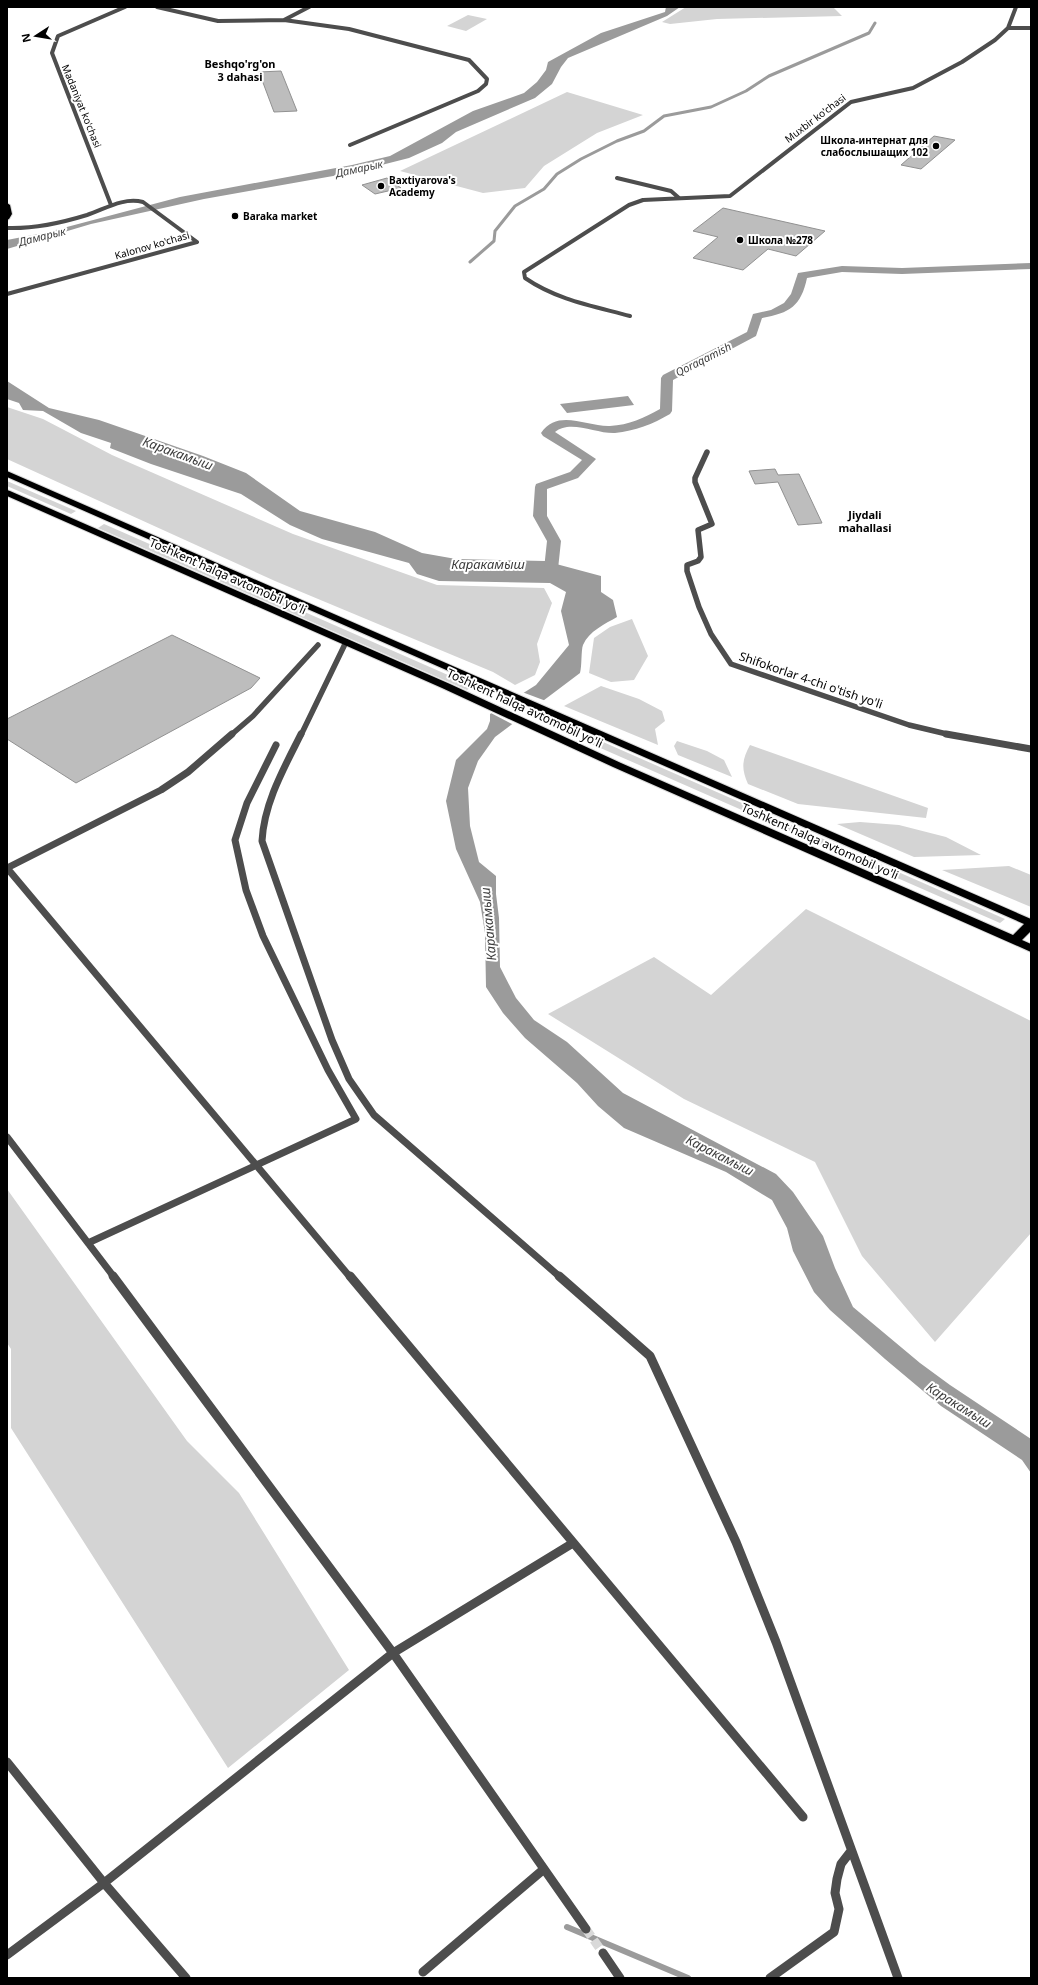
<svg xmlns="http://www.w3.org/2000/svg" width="1038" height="1985" font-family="'Noto Sans',sans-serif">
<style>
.green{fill:#d4d4d4}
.water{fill:#9b9b9b}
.pier{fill:#fff}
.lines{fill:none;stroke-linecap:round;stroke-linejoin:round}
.stream-far1{stroke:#9b9b9b;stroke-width:3}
.stream{stroke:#9b9b9b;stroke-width:6}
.canal{fill:#9b9b9b;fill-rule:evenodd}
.building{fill:#bdbdbd;stroke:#919191}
.minor-tunnel{stroke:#d9d9d9;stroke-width:9;stroke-dasharray:9 4.5;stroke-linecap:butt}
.major-casing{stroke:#dbdbdb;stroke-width:2}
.highway-casing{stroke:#dbdbdb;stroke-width:2}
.minor-far3{stroke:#4d4d4d;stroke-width:4}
.minor-far2{stroke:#4d4d4d;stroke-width:5.5}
.minor-far1{stroke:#4d4d4d;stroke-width:7}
.minor{stroke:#4d4d4d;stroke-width:9}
.major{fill:#000;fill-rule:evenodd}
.highway{fill:#000;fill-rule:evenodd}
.poi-dot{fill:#000;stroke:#fff;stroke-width:1.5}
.labels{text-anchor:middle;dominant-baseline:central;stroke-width:4;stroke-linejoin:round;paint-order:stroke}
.far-street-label{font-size:10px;fill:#000;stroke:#fff}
.far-poi-label{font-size:10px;font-weight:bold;fill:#000;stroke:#fff;text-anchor:start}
.far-neighbourhood-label{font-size:11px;font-weight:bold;fill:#000;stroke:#fff}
.far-water-label{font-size:11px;font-style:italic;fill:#3c3c3c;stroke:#fff}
.street-label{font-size:12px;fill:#000;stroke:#fff}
.water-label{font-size:13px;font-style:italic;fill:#3c3c3c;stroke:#fff}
</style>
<rect width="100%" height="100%" fill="#fff"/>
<path class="green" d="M686 7H833L842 16 717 19 670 24 662 22Z
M468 15 487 19 466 31 447 26Z
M567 92 643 115 597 133 544 166 525 188 483 193 400 171Z
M7 407 43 419 112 455 293 534 437 585 544 588 552 603 537 644 540 662 535 675 515 685 493 672 275 581 7 459Z
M7 481 76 511 71 514 7 486Z
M104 524 473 686 467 690 98 528Z
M632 619 648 656 634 680 611 682 589 673 594 638 610 627Z
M601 686 639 699 662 711 665 721 655 729 658 745 564 706Z
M594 738 1005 919 1000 923 589 743Z
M677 741 707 751 724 760 732 777 678 755 674 746Z
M750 745 928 808 926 818 798 804 748 784C741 768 742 760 750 745Z
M860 822 899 825 946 837 981 855 914 857 837 824Z
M1009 866 1031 875V907L942 870Z
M806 909 1031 1021V1233L935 1342 862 1256 815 1162 684 1099 548 1014 654 957 711 995Z
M7 1189 187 1441 239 1493 349 1670 228 1768 11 1428V1349L7 1343Z"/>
<path class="water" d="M666 7H680L667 16 568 58 561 67 552 84 535 98 456 132 442 143 409 158 350 173 204 199 91 224 7 249V240L48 232 180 197 352 165 390 156 473 111 524 93 537 82 546 70 548 62 601 33 665 12Z
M7 381 49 408 99 420 203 456 246 473 300 511 375 532 422 553 456 559 545 561 601 576V592L613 600 617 617C605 624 589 631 583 645 581 650 582 666 580 673L495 737 478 761 468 788 470 826 479 862 496 876V894L499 918 500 967 516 998 534 1020 567 1042 623 1093 776 1174 793 1192 823 1236 835 1268 853 1307 920 1363 950 1385 1031 1439V1473L1022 1460 941 1406 885 1359 830 1310 814 1292 793 1251 787 1228 772 1200 726 1172 624 1128 598 1106 577 1083 525 1038 503 1013 486 987 485 933 480 902 456 849 446 801 456 760 487 729 490 721V714L536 685 569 645 561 611 566 592 550 583 439 581 417 574 409 563 322 539 290 525 241 494 151 464 110 448 111 443 81 433 43 411 23 410 19 403 7 399Z
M628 396 634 405 567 413 560 404Z"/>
<path class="pier" d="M522 692 546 701 514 725 489 712Z"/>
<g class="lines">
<path class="stream-far1" d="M470 262 494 241 495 231 515 206 544 189 557 174 581 159 617 141 644 131 664 116 711 107 746 91 769 76 869 33 875 23"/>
<path class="stream" d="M567 1927 688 1978"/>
<path class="canal" d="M1031 263V269L902 274 842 272 807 278C801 306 790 313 762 318L756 336 673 380 672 411 670 414C653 424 635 431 615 433 597 434 570 419 555 432L596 459 578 478 547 489V516L561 541 558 569 556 572H546L544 569 547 541 533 516 535 487 536 484 570 472 582 460 543 436 541 433C558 408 587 427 610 426 629 425 644 418 660 409L661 378 663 375 747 332 753 314 771 310 784 303 791 294 798 273 842 266 902 268Z"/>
</g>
<path class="building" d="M281 71 297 111 274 112 259 72Z
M934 136 955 140 921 169 901 165Z
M387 178 401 188 375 194 362 185Z
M723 208 825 231 796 256 768 249 743 270 693 258 718 237 693 231Z
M775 469 778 475 799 474 822 523 798 525 778 482 755 484 749 471Z
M172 635 260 678 251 688 76 783 7 739V719Z"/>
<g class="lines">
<path class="minor-tunnel" d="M586 1929 603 1953"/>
<defs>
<path id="major" d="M7 203 10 205 12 214 9 219 7 220Z"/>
<path id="highway" d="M7 471 1031 919V931L1022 940 1031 944V952L613 767 442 688 7 496V490L10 491 450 684 621 763 1013 935 1024 924 7 477Z"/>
</defs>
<use href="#major" class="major-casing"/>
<use href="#highway" class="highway-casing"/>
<path class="minor-far3" d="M157 7 218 21 284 20 309 7
M284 20 349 29 469 60 487 79 486 84 478 91 350 145
M1008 28H1031
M617 178 671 191 679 198
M111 205 52 53 58 36 125 7
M7 228C34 229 61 223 87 215 105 209 123 197 143 202L197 242
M7 294 197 242
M630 316C593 306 557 300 525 278L524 272 629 205 643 200 730 196 851 102 913 88 962 62 995 40 1008 28 1016 7"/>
<path class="minor-far2" d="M707 452 695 478V482L712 524 698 530 701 557 698 561 687 565V571L699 607 711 634 731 664 909 725 951 735
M231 735 253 716 318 645
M301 735 346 642"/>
<path class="minor-far1" d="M301 734C284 768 264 803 262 841L332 1040 349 1079 374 1115 560 1277
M946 734 1031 749
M7 868 350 1277
M7 868 161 790 188 772 232 734
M7 1137 114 1277
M88 1243 356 1119 328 1070 263 936 246 890 235 840 247 803 276 745"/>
<path class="minor" d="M113 1276 393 1653 573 1543
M350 1276 803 1817
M559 1276 650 1356 736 1542 776 1642 898 1978
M7 1762 104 1883 186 1978
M603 1953 620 1978
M7 1955 104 1883 393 1653 586 1929
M423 1972 544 1869
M770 1978 834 1932 839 1909 835 1893 837 1879 841 1864 851 1851"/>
<use href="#major" class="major"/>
<use href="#highway" class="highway"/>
</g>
<g class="poi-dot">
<circle cx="936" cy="146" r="4"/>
<circle cx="381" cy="186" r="4"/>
<circle cx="235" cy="216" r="4"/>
<circle cx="740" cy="240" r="4"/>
</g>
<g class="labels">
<g class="far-street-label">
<text transform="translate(82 106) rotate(68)">Madaniyat ko'chasi</text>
<text transform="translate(815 118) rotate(-37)">Muxbir ko'chasi</text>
<text transform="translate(152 245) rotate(-16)">Kalonov ko'chasi</text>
</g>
<g class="far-poi-label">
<text x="928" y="140" text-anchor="end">Школа-интернат для<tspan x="928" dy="12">слабослышащих 102</tspan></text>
<text x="389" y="180">Baxtiyarova's<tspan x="389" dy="12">Academy</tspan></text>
<text x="243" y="216">Baraka market</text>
<text x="748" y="240">Школа №278</text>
</g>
<g class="far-neighbourhood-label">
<text x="240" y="63">Beshqo'rg'on<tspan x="240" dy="13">3 dahasi</tspan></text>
<text x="865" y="514">Jiydali<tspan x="865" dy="13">mahallasi</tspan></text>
</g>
<g class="far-water-label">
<text transform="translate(359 168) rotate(-12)">Дамарык</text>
<text transform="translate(42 236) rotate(-14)">Дамарык</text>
<text transform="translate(703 359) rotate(-27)">Qoraqamish</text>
</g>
<g class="street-label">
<text transform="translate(228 576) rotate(24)">Toshkent halqa avtomobil yo'li</text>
<text transform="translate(811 680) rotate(19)">Shifokorlar 4-chi o'tish yo'li</text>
<text transform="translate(525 708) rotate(25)">Toshkent halqa avtomobil yo'li</text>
<text transform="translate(820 841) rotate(24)">Toshkent halqa avtomobil yo'li</text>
</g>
<g class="water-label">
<text transform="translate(178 453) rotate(20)">Каракамыш</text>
<text x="488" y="564">Каракамыш</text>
<text transform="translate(488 924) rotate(-95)">Каракамыш</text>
<text transform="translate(720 1155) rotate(27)">Каракамыш</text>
<text transform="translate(959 1405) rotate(32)">Каракамыш</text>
</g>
</g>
<rect width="1038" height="1985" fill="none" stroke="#000000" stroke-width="16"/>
<g transform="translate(36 36) rotate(258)" stroke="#ffffff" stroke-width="3" paint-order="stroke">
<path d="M0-3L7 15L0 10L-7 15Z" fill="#000000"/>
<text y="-6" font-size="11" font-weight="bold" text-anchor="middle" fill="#000000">N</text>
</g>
</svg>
